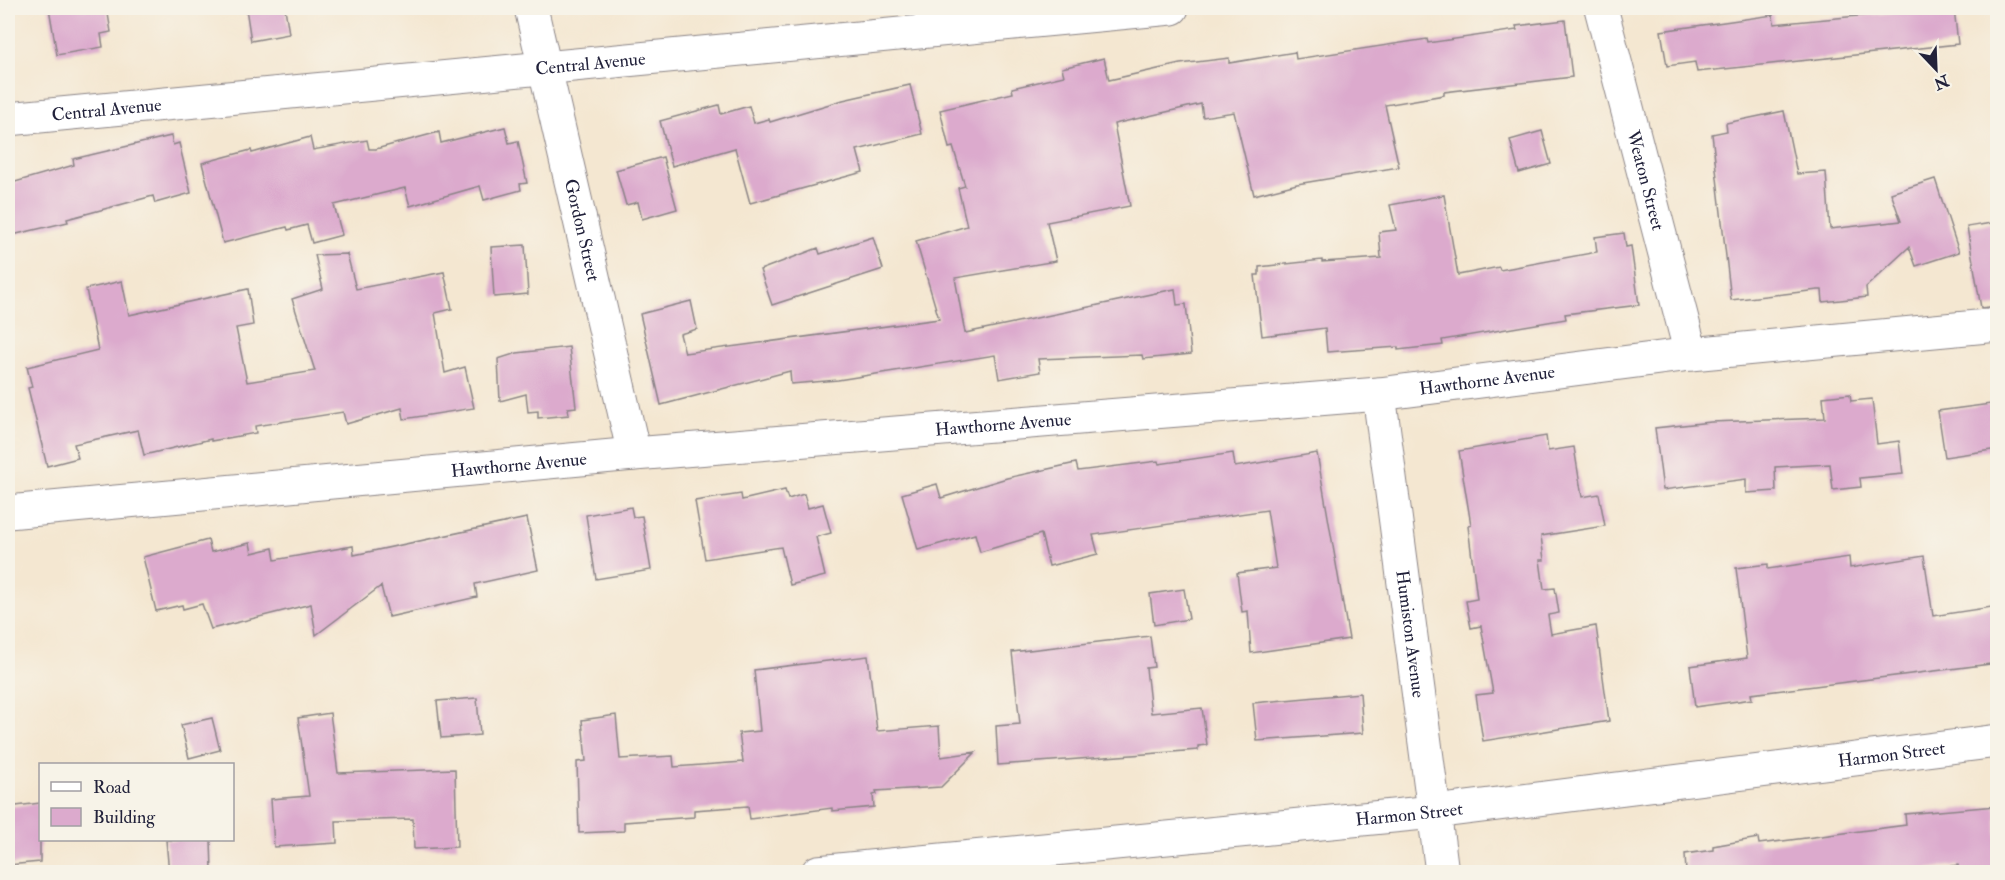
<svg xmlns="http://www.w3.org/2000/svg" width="2005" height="880" font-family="'IM FELL Double Pica',serif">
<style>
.building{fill:#dcaacd}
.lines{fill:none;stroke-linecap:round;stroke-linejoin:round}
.minor-casing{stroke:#8b8486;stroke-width:35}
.minor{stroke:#fff;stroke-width:33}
.labels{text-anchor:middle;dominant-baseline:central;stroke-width:5;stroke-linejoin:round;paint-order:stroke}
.street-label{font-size:18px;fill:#22223b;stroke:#f7f3e8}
</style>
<rect width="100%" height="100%" fill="#f7f3e8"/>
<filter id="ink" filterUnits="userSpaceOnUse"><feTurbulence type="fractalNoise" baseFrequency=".0167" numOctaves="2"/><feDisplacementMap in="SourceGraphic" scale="12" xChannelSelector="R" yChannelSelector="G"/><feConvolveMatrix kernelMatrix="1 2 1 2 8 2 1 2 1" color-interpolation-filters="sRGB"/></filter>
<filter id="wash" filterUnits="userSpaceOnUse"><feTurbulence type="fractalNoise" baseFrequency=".008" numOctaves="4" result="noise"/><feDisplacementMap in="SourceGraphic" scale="24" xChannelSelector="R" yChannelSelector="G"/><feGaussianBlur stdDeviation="1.35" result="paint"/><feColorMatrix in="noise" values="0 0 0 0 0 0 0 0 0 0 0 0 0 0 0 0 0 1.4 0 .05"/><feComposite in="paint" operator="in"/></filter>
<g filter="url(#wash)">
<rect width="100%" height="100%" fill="#f4e7d1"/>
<g id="blocks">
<path class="building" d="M49 8H107L111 32 101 34 103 47 57 55Z
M246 8H285L289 34 251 41Z
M1910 8H1954L1958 44 1697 72 1695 62 1667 66 1661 31 1773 15 1774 24 1910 11Z
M1565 20 1572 77 1444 92V95L1385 105 1399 167 1297 184 1254 195 1234 112 1203 117 1201 104 1114 124 1130 206 1047 222 1056 261 955 278 965 333 1175 289 1177 305 1186 304 1191 354 1143 359 1142 355 1038 359 1040 372 999 379 995 355 838 380 791 384 790 371 661 405 640 314 691 301 697 329 680 334 685 353 939 319 916 241 967 226 958 188 965 186 953 147 949 148 940 110 1013 93 1012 88 1064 76 1062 68 1104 58 1109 80 1180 64 1229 58V63L1295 52 1296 59 1427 39 1428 43 1517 30 1516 26Z
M910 85 922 134 857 150 863 172 750 203 735 148 672 166 660 121 719 105 721 114 749 106 754 123 769 119 770 122 843 100Z
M1784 111 1797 174 1826 172 1830 229 1901 221 1891 193 1935 179 1959 252 1916 266 1909 247 1866 287 1867 297 1823 302 1822 290H1818L1731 300 1712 134 1727 131 1726 123Z
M505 127 509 143 518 141 527 183 520 184 521 190 484 200 480 186 410 206 405 188 334 205 342 235 312 243 307 225 288 230 287 227 223 243 202 163 251 150 252 153 310 137 313 150 367 140 369 149H376L439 132 441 143Z
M1542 131 1551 164 1519 173 1510 140Z
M171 136 173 145 179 143 191 193 155 203 153 196 67 219 68 222 8 236V184L74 165 73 159Z
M663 157 677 209 642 219 638 202 626 205 616 170Z
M1444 195 1458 275 1499 267 1500 270 1597 252 1595 237 1624 233 1626 247 1631 246 1639 305 1565 314 1566 319 1442 340 1443 345 1398 350V347L1327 352 1325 328 1262 336 1255 275H1259V267L1322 260V262L1381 258 1379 232 1396 230 1390 205Z
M1998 222V306L1981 308 1967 227Z
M873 237 883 269 772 305 760 270 818 248 820 254Z
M525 245 528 294 494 297 491 247Z
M347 254 356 289 444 272 452 309 435 313 445 373 465 367 474 408 404 419 402 408 346 424 343 412 255 426 256 433 211 441V439L144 455 138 430 74 444 78 458 47 466 28 388 32 387 27 367 98 350 86 289 122 281 129 315 248 289 253 325 236 328 247 382 315 371 292 299 323 289 315 255Z
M569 347 576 407 568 408 569 415 538 418V411L528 412 526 394 500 401 498 359 517 353Z
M1850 394 1851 401 1872 399 1877 444 1899 441 1903 474 1860 478 1861 487 1833 490 1830 464 1775 467 1776 491 1746 493V479L1663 490 1655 428 1711 422 1825 418 1823 397Z
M1998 403V449L1945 457 1938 411Z
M1546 436 1548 451 1574 447 1582 497 1599 494 1605 526 1541 536 1544 560H1540L1544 589 1555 588 1559 613 1548 615 1551 634 1596 626 1609 721 1483 741 1476 695 1493 693 1481 626 1471 628 1466 601 1477 599 1468 526 1471 525 1459 451Z
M1233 453 1235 467 1317 453 1349 639 1251 653 1248 611 1242 612 1237 573 1276 568 1267 510 1093 535 1098 554 1049 566 1041 534 980 552 975 534 918 550 902 494 937 484 941 498 1007 478 1076 463 1078 471 1158 461 1159 464Z
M785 490 788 499 804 494 808 508 823 504 831 533 816 537 825 576 790 585 781 547 705 559 695 501 741 494 742 500Z
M631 507 633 517 642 516 651 570 596 579 586 515Z
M527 518 538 570 475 584 477 597 389 617 381 586 316 635 311 604 211 629 202 604 183 609 182 605 156 611 143 557 208 540 211 552 250 543 252 553 273 548 275 560 353 546 354 555Z
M1924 556 1933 616 1998 606V663L1751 694 1752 699 1695 707 1690 666 1747 658 1736 568 1768 564V569L1849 557 1850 568Z
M1184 589 1189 619 1154 625 1150 594Z
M1150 636 1154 667 1146 668 1151 713 1202 708 1207 745 1198 746V750L998 765 996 726 1020 724 1012 652Z
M868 656 877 731 939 726 941 757 976 752 941 787 876 791 877 794 873 795 874 807 832 811V808L750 819 748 806 694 810V817L624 822V831L579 833 577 762 586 761 582 720 616 715 620 759 673 756 674 767 743 762 739 733 760 731 754 670Z
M1360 693 1363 733 1257 741 1253 703Z
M477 698 480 735 441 738 437 701Z
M330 713 338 773 455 769 457 847 414 849 413 819 336 821 337 843 274 847 271 799 309 796 298 718Z
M212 718 220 750 189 758 181 725Z
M40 803V862L8 865V807Z
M1996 806 1998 873H1959L1958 865 1899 873H1686L1685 854 1713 850V846L1758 838 1759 844 1906 825 1905 814Z
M166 840H211L212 871 169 873Z"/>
</g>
</g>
<g filter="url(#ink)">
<use href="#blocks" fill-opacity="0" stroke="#8b8486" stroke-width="1.5"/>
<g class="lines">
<defs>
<g id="minor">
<path id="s1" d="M531 8 634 454"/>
<path id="s2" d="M1601 8 1691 354"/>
<path id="s3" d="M8 119 1172 8"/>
<path id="s4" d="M1379 394 1442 872"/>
<path id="s5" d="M8 512 634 454 1379 394 1691 354 1998 325"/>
<path id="s6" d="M818 872 1434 812 1998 741"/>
</g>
</defs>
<use href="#minor" class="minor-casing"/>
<use href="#minor" class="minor"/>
</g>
</g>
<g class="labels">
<g class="street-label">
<text stroke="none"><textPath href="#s3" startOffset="585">Central Avenue</textPath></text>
<text stroke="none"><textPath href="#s3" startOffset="99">Central Avenue</textPath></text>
<text stroke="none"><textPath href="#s2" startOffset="178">Weaton Street</textPath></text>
<text stroke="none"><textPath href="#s1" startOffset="228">Gordon Street</textPath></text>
<text stroke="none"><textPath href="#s5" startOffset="1485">Hawthorne Avenue</textPath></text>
<text stroke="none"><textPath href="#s5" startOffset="999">Hawthorne Avenue</textPath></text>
<text stroke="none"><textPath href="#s5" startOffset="513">Hawthorne Avenue</textPath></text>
<text stroke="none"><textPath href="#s4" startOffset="242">Humiston Avenue</textPath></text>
<text stroke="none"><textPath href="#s6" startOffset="1080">Harmon Street</textPath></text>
<text stroke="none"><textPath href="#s6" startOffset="594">Harmon Street</textPath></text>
</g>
</g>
<rect width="2005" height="880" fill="none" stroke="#f7f3e8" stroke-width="30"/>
<rect x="39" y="763" width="195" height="78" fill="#f7f3e8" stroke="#a29fa3" stroke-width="1.5"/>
<rect x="51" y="782" width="30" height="9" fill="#ffffff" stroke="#a29fa3" stroke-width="1.5"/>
<text x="93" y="793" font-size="18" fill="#22223b">Road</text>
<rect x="51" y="808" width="30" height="18" fill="#dcaacd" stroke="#a29fa3" stroke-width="1.5"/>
<text x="93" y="823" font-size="18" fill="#22223b">Building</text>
<g transform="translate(1936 69) rotate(157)" stroke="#f7f3e8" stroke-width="4.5" paint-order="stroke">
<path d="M0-4.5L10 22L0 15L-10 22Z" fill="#22223b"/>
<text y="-9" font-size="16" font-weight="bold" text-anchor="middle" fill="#22223b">N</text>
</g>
</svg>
